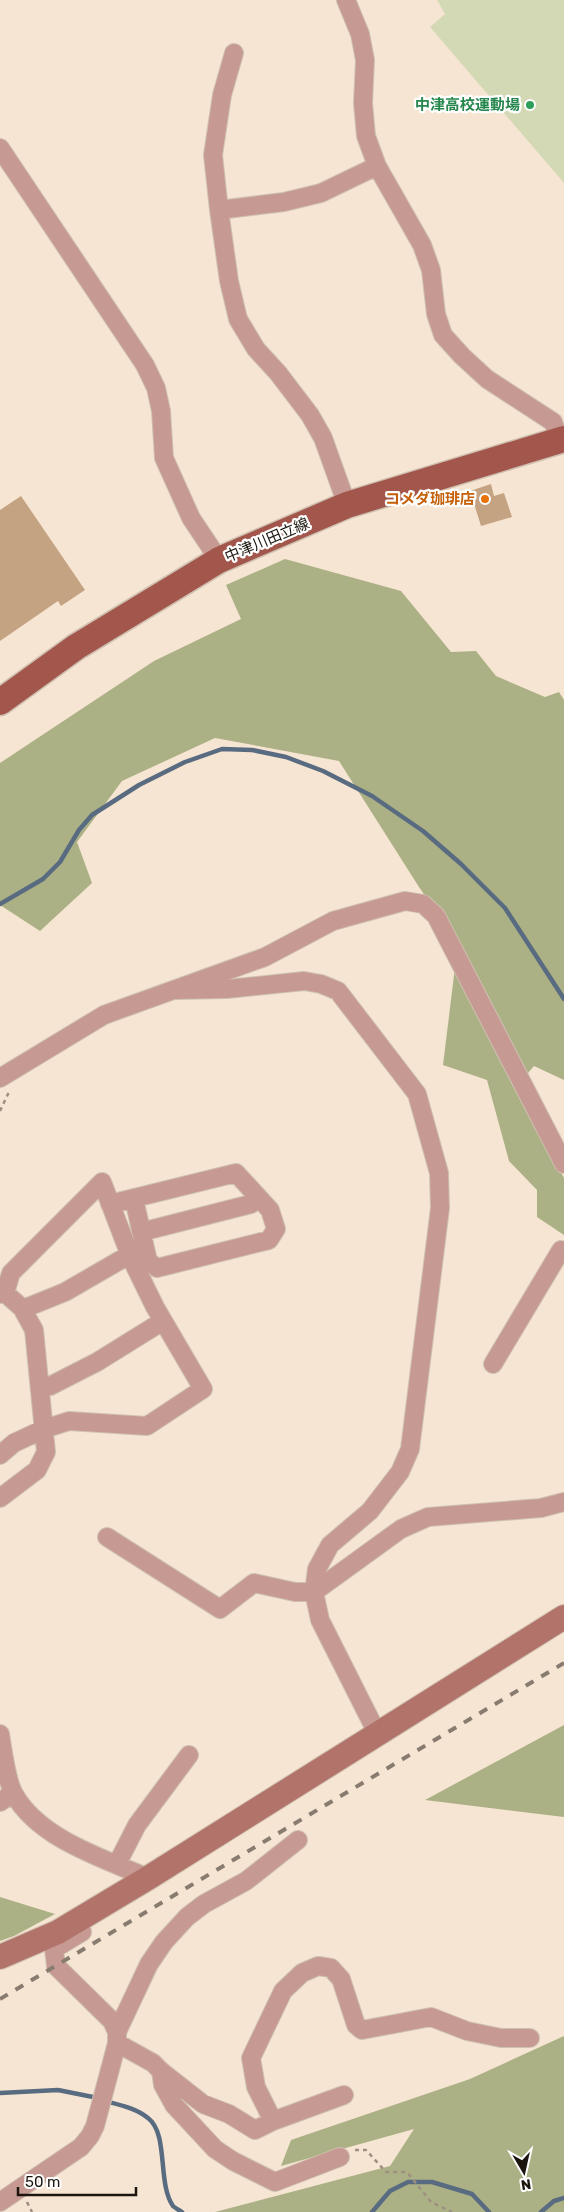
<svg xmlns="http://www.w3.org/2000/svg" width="564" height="2212" font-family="Rubik,'Noto Sans JP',sans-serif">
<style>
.green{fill:#d4d9b5}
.forest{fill:#abb185}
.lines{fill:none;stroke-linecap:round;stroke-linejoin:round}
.stream{stroke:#596b80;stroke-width:4.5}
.building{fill:#c3a381}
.street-casing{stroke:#cfc0b0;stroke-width:20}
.secondary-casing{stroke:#cfc0b0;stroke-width:26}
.primary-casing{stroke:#cfc0b0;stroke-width:29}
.path{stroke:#9d9082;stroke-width:2.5;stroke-dasharray:4 4;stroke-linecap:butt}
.street{stroke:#c69a93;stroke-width:18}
.secondary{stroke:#b2736a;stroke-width:24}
.primary{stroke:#a2564c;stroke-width:26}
.rail{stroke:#887c70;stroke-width:4;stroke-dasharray:9 9;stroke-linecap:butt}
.leisure-dot{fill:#2e9e5b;stroke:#fff;stroke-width:2}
.food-dot{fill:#e8710a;stroke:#fff;stroke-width:2}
.labels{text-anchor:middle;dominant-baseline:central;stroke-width:4.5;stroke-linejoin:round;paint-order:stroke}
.leisure-label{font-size:15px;font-weight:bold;fill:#27864d;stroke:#fff;text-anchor:end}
.food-label{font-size:15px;font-weight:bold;fill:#c56008;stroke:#fff;text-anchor:end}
.street-label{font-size:15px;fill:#1b150e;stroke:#fff}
</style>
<rect width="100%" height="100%" fill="#f7e5d3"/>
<path class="green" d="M437 0H564V183L430 27 445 14Z"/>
<path class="forest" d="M285 559 401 591 451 652 476 651 496 676 545 697 559 692 564 700V1080L534 1066 516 1087 564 1178V1235L537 1217V1190L509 1161 487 1080 443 1065 458 943 419 887 339 761 215 738 122 781 77 842 92 883 40 931 0 905V763L154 661 241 619 226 585Z
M564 1725V1817L425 1800Z
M0 1897 55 1914 14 1936 0 1941Z
M564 2036V2212H215L390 2166 414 2129 281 2166 291 2140 470 2079Z"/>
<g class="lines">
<path class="stream" d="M0 904 43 879 60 862 79 830 92 815 139 785 185 762 222 749 252 750 286 757 323 771 372 796 423 831 461 864 505 908 564 999
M0 2093 58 2090 98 2098
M105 2101C120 2105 136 2108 148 2118 169 2134 157 2183 173 2206 175 2208 179 2210 182 2212
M372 2212 390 2191 408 2182H432L472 2194 489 2212
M541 2212 554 2201 564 2198"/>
</g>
<path class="building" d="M491 484 494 496 504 493 512 517 481 526 470 491Z
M21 496 85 590 61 606 58 601 0 641V510Z"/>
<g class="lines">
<defs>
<path id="street" d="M346 0 360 34 365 60 363 103 366 136 377 166 422 245 431 270 436 314 443 335 462 356 487 379 553 422 560 440
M0 148 145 365 156 388 161 411 164 458 191 518 219 560
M219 210 213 155 222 95 234 53
M347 505 323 438 310 415 278 373 256 349 238 319 229 281 219 210 284 202 321 193 377 166
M175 990 227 989 304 981 321 984 338 991 417 1094 439 1173 440 1208 410 1449 400 1472 370 1511 330 1545 317 1569 314 1592 320 1620 378 1735
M0 1078 104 1015 265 957 333 921 405 901 423 904 436 916 564 1164
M110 1204 236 1173 270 1210 276 1229 269 1240 157 1268 148 1261 134 1199
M141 1232 251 1204 258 1197
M0 1294 5 1293 22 1308 34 1330 46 1452 37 1470 0 1498
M23 1309 65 1292 129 1255
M493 1364 561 1250 564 1252
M40 1387 50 1386 97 1362 163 1321
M0 1455 14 1443 44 1429 69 1421 147 1426 203 1389 155 1307 131 1258 102 1182 11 1273 5 1293
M107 1537 220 1609 254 1583 295 1592H314L401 1529 428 1517 541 1508 564 1502
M0 1734C3 1751 6 1780 14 1794 39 1839 103 1858 148 1878
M0 1802 13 1793
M117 1864 137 1825 189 1755
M117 2032 149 1964 164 1942 187 1917 204 1904 246 1881 298 1840
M117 2043 153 2063 161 2071 163 2085 174 2105 215 2149 233 2161 275 2182 340 2157
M161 2071 203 2104 229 2114 255 2130 273 2121 344 2095
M273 2121 256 2087 251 2058 283 1991 302 1973 318 1966 331 1968 341 1979 356 2025 362 2030 431 2017 467 2031 501 2038H530
M0 2202 81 2147 90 2136 95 2126 117 2043V2032L112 2021 56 1966 54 1949 82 1932 77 1921"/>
<path id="secondary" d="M0 1957 58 1932 148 1878 564 1617"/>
<path id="primary" d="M0 702 76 647 219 560 347 505 564 439"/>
</defs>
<use href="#street" class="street-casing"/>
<use href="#secondary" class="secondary-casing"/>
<use href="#primary" class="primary-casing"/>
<path class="path" d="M0 1111 9 1092
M355 2150H366L386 2172H407L431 2202 452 2212
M27 2202 32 2212"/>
<use href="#street" class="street"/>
<use href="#secondary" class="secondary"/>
<use href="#primary" class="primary"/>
<path class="rail" d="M0 1999 564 1663"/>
</g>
<circle class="leisure-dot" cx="530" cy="105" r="5"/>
<circle class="food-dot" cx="485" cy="499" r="5"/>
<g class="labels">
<g class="leisure-label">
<text x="520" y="105">中津高校運動場</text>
</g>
<g class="food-label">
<text x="475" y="499">コメダ珈琲店</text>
</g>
<g class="street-label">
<text transform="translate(267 540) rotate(-23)">中津川田立線</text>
</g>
</g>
<g transform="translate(524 2172) rotate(171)" stroke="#ffffff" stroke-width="4" paint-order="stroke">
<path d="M0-4L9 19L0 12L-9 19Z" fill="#1b150e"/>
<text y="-8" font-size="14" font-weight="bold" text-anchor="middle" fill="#1b150e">N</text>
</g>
<path d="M18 2187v8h118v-8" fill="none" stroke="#1b150e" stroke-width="2.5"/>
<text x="25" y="2187" font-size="15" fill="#1b150e" stroke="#ffffff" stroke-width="4" paint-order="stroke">50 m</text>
</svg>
